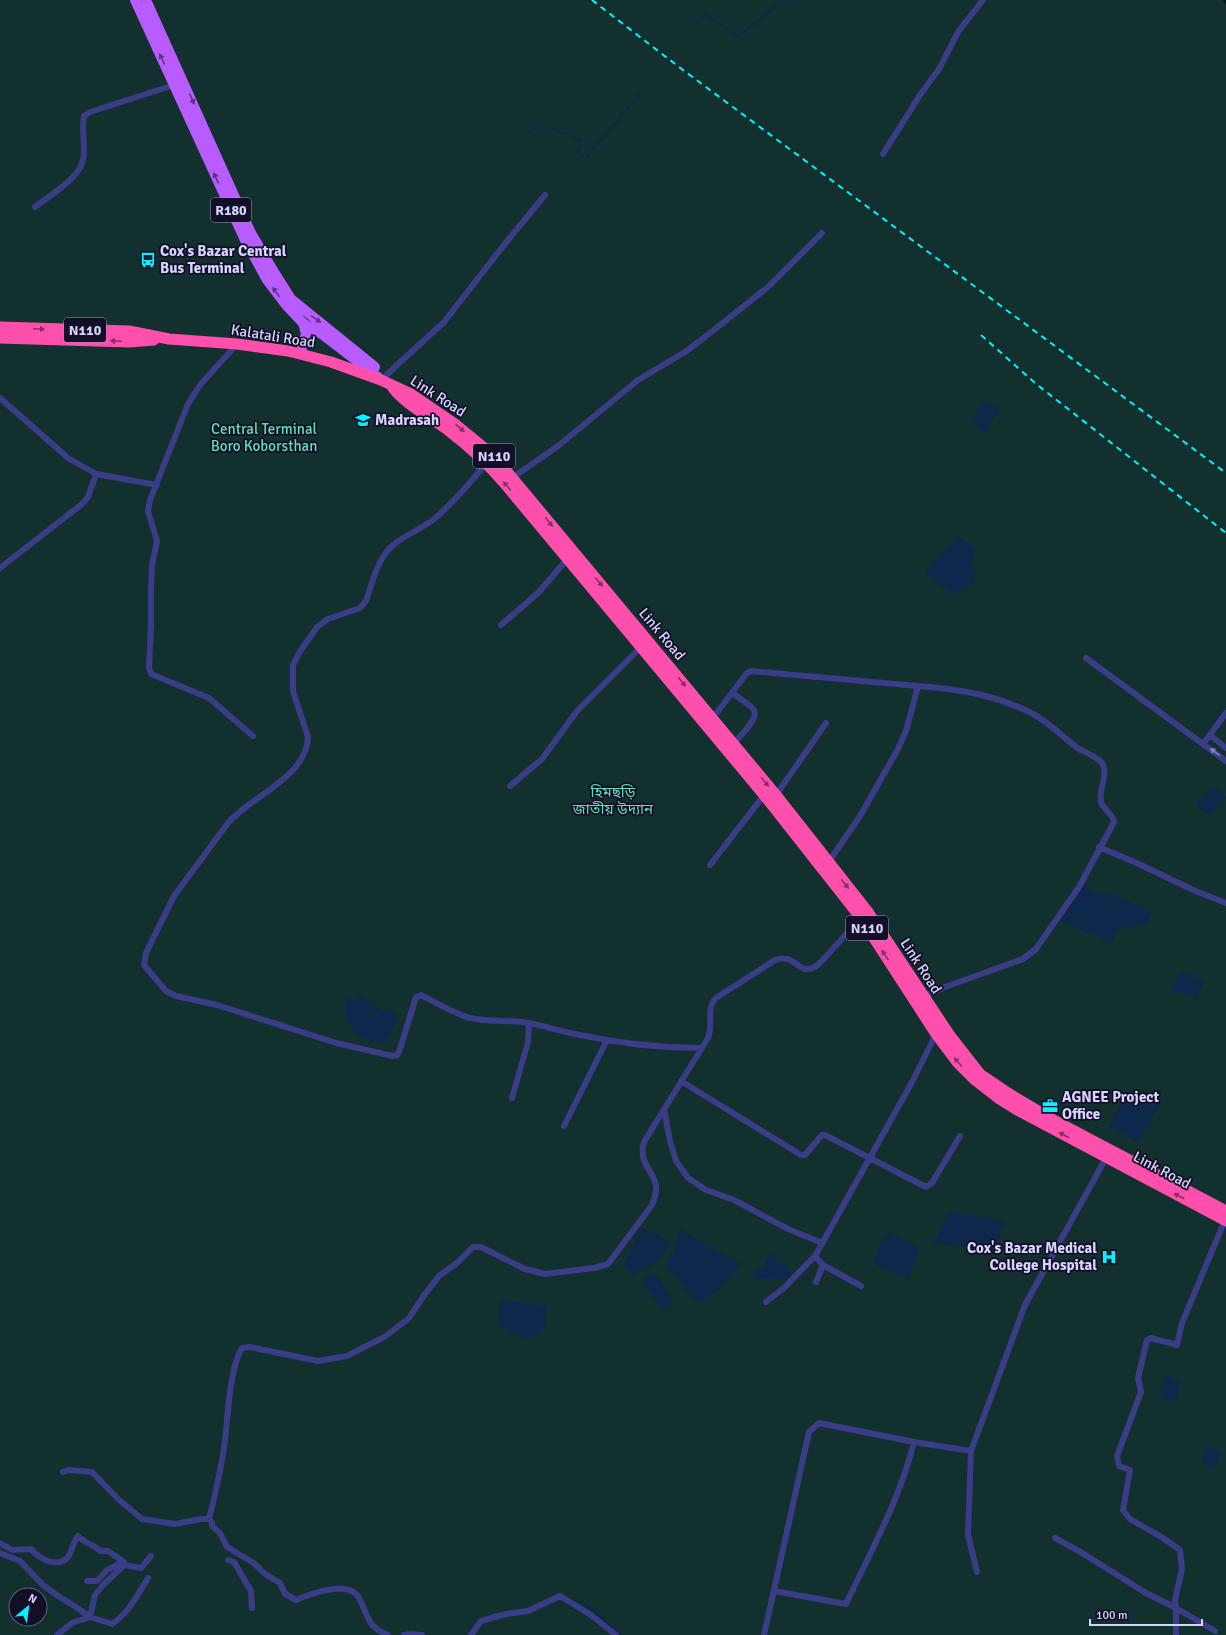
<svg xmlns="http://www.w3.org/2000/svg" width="1226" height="1635" font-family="Signika,'Noto Sans Bengali',sans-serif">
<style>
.green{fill:#12302d;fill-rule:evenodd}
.water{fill:#0e284b}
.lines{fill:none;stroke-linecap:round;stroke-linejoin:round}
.stream{stroke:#0e284b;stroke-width:2}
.street{stroke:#3a3c85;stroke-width:6}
.primary{stroke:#b85bff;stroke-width:10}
.highway{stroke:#ff4fad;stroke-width:11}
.rail{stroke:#01f3ff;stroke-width:2;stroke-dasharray:6 5;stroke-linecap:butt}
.oneway{fill:#5d3188}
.oneway2{fill:#882f6a}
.oneway3{fill:#8180bc}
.labels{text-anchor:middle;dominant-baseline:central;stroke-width:3.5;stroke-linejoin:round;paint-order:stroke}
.shield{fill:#120f26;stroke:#9c99be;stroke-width:1}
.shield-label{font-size:14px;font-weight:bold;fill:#d7d4ff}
.poi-label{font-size:15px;font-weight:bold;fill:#d7d4ff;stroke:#120f26;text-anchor:start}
.street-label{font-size:15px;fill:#d7d4ff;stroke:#120f26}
.park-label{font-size:15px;fill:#5fe0b8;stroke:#120f26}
</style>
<rect width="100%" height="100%" fill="#120f26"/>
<path class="green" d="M0 0H1223L1226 5V1635H0ZM16 1595H40V1619H16Z"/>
<path class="water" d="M983 401 999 409 985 434 971 420Z
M957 537 977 548 971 566 977 572 972 583 955 595 924 573Z
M1212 787 1219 790 1226 797 1210 817 1196 805Z
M1083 885 1102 894 1107 892 1153 912 1148 922 1117 930 1111 943 1060 921Z
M1181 970 1204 981 1196 998 1171 990Z
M358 994 363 999 370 1001 380 1011 388 1010 395 1014 397 1022 383 1044C377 1043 359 1038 355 1034 353 1032 352 1028 351 1026 345 1016 342 1008 348 998L355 1000V996Z
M1133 1091 1161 1103 1138 1142 1109 1127 1127 1093Z
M949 1211 1006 1222 994 1250 934 1243Z
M641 1228 666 1239 669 1245C662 1263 648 1266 632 1275L623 1266Z
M680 1229 740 1264 727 1282 706 1301 695 1300 665 1265 673 1254Z
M889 1233 920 1249 908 1278 873 1264 879 1246Z
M770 1254 784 1264 791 1273 786 1280C774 1278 762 1280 750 1278L764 1264Z
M655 1275 661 1281 672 1299 670 1307 663 1311 643 1284 645 1277Z
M503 1300 547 1306 544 1327 533 1339 512 1333 500 1326 498 1311Z
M1168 1375 1180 1383 1176 1402 1161 1398C1160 1387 1160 1383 1168 1375Z
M1207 1446 1221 1452 1216 1466 1213 1468 1201 1461Z"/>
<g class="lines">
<path class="stream" d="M696 23 705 14 739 36 780 3 790 0
M528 132 537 126 570 134 580 141V145L577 152 585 159 640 94
M581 1601 622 1635"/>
<path class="street" d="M883 154 920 95 939 69 958 32 983 0
M35 207C49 196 80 178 83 160 86 146 81 131 84 116L90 112 174 85
M237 344 200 385 188 404 150 500 148 511 157 541 152 565 151 588V625L149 668 151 674 209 698 253 736
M381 380 444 322 504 245 545 195
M0 398 68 458 96 474 157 485
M487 463C470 482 454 503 434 519 423 528 409 533 397 542 378 555 373 580 366 601L360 608 328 619 317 627 299 653 293 665V691L308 737C307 777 251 796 228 823L174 896 146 953 144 965 166 991 176 996 217 1005 336 1043 393 1056 397 1055 399 1052 416 997 421 995C437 1003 452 1013 470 1018 487 1022 505 1020 522 1022 540 1024 557 1031 575 1034 616 1043 660 1048 701 1048
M512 478 558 446 638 380 685 352 705 337 768 287 822 233
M0 568 82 504 88 497 96 474
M501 625 538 593 569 557
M1086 658 1226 761
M918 686C958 689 997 695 1033 714 1048 722 1062 736 1076 747 1083 752 1097 756 1102 763 1109 774 1098 790 1101 802 1103 810 1113 813 1114 822L1079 887 1036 949 1023 959 945 987 922 997
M732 693C737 697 751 705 754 710 759 719 739 737 733 744
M712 719 747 673 751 671 918 686 906 731 898 749 860 816 828 863
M1210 735 1226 748
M1203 744 1226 713
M510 786 542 759 577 711 642 646
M776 795 826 723
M1099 847 1139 864 1193 890 1226 903
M710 865 764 795
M681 1081 801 1155H805L822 1135H825L926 1187 932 1183 960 1136
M512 1098 528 1042 529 1023
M664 1109 670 1141 676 1161 688 1178 706 1190 734 1200 788 1229 822 1243
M564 1126 607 1040
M815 1256 823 1265 861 1286
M816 1282 823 1265
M766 1302 785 1287 815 1256 911 1084 936 1034
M971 1451 968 1535 977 1572
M63 1472 68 1470 92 1472 118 1499 142 1519 175 1524 201 1519H209L212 1522V1526L220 1533 227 1547 254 1563 265 1574 280 1583 285 1594 296 1600C310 1594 350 1579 359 1598 369 1616 366 1626 388 1635
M209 1519C215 1495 221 1471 224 1447 228 1421 229 1368 242 1348L250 1347 318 1361 347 1356 386 1336 409 1318 425 1294 439 1276 457 1263 473 1247H481L525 1269 545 1274 594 1268 608 1264 652 1205C654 1199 657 1193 656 1186 653 1169 638 1164 644 1142L708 1038C714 1024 705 1009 716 998L775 960C797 952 798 979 818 965L861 918
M1055 1538 1079 1551 1146 1593 1176 1608V1635
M0 1543 12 1550 31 1549C40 1559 57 1569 68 1557 72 1551 73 1542 78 1536 84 1543 93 1544 100 1551H108L124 1562 107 1570 97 1581H87
M0 1553 20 1561 43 1585 58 1596 76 1607 90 1617 112 1624C128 1614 138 1594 148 1578
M228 1560 234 1562 251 1591 252 1608
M774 1591 846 1604C871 1551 900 1499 914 1442
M1215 1631 1176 1608 1175 1600 1182 1569 1180 1550 1163 1538 1130 1519 1123 1510 1130 1470 1119 1466 1117 1456 1141 1392 1138 1378 1147 1340 1151 1338 1177 1345 1182 1323 1225 1220
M57 1635 72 1623 90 1617 95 1595 103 1585 124 1565 141 1568 151 1556
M404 1635 411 1634 422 1635
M471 1635 481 1621 506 1614 528 1611 560 1596 591 1615 616 1635
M764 1635 809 1432 819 1423 914 1442 971 1451 1025 1305 1107 1156"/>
<path class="primary" d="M135 0 244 238 267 280 286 305 303 323 323 335 378 377
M146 0 251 233 274 272 291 299 375 367
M300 354 306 334 303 323"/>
<path class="highway" d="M0 327 129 331 169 339 237 344 288 351 300 354 331 362 381 380 411 394 455 424 494 456 776 795 868 912 951 1037 980 1074 1008 1093 1048 1117 1226 1211
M0 338 129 342 154 340
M393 388C408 407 430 416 449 431 469 446 488 464 505 484L764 795 861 918 936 1034 957 1062 975 1080 998 1098 1019 1111 1226 1221"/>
<path class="rail" d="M592 0 679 67 1226 473
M981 335 1035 383 1226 533"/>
</g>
<defs><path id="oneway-solid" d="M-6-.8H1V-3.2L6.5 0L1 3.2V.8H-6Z"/></defs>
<g class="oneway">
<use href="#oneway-solid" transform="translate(162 59) rotate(-115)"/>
<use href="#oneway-solid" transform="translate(192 99) rotate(66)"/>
<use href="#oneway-solid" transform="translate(216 178) rotate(-115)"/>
<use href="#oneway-solid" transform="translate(276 292) rotate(-126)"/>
<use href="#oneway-solid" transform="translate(316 319) rotate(34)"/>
</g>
<g class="oneway2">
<use href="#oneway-solid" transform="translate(39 329) rotate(2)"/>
<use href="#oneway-solid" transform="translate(116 341) rotate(-178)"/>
<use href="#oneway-solid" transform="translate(460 428) rotate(40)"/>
<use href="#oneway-solid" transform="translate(507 486) rotate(-130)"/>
<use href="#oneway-solid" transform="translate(549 522) rotate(51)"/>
<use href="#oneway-solid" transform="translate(599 582) rotate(50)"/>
<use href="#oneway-solid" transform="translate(682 682) rotate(51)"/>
<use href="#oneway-solid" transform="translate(765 782) rotate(51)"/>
<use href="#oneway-solid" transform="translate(845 884) rotate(51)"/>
<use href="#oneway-solid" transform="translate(885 955) rotate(-124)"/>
<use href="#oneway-solid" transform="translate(958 1062) rotate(-130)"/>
<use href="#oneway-solid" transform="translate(1064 1135) rotate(-152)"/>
<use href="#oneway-solid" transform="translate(1179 1196) rotate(-152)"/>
</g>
<use class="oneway3" href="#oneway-solid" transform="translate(1215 752) rotate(-143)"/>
<defs>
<symbol id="bus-bare" viewBox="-9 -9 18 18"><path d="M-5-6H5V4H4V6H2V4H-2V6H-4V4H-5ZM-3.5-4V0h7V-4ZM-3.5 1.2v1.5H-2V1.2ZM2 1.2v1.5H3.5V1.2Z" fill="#01f3ff" stroke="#120f26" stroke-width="2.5" paint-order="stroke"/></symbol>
<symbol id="school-bare" viewBox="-9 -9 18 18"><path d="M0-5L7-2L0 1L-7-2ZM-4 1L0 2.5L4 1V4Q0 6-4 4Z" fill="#01f3ff" stroke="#120f26" stroke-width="2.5" paint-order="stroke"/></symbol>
<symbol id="office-bare" viewBox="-9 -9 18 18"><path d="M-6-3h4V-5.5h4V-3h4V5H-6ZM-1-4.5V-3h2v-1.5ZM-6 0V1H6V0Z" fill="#01f3ff" stroke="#120f26" stroke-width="2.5" paint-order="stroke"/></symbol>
<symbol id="hospital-bare" viewBox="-9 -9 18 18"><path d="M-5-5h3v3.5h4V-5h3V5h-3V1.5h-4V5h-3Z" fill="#01f3ff" stroke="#120f26" stroke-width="2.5" paint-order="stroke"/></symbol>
</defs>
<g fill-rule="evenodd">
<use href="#bus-bare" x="137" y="249" width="22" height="22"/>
<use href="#school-bare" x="352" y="409" width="22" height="22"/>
<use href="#office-bare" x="1039" y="1095" width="22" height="22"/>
<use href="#hospital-bare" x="1098" y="1246" width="22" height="22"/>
</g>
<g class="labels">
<g class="shield">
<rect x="211" y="198" width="40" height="24" rx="3"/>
<rect x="64" y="318" width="42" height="24" rx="3"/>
<rect x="473" y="444" width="42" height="24" rx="3"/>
<rect x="846" y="916" width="42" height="24" rx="3"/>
</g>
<g class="shield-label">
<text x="231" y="210">R180</text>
<text x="85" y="330">N110</text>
<text x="494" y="456">N110</text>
<text x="867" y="928">N110</text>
</g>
<g class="poi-label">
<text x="160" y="251">Cox's Bazar Central<tspan x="160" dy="17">Bus Terminal</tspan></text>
<text x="375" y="420">Madrasah</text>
<text x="1062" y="1097">AGNEE Project<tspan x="1062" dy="17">Office</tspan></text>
<text x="1097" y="1248" text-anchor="end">Cox's Bazar Medical<tspan x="1097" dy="17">College Hospital</tspan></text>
</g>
<g class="street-label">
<text transform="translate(273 336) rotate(9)">Kalatali Road</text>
<text transform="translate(438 396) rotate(33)">Link Road</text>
<text transform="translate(662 634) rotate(50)">Link Road</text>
<text transform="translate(921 966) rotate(57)">Link Road</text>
<text transform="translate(1162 1170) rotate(28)">Link Road</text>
</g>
<g class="park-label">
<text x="264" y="429">Central Terminal<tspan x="264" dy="17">Boro Koborsthan</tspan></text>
<text x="613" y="792">হিমছড়ি<tspan x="613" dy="17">জাতীয় উদ্যান</tspan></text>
</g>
</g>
<g transform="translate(28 1607) rotate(29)"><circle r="19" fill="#120f26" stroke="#615e7d"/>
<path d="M0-3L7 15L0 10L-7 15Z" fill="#01f3ff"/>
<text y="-6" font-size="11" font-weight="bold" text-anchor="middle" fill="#d7d4ff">N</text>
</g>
<path d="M1090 1619v6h112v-6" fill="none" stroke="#d7d4ff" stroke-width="2"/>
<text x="1096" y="1619" font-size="12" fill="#d7d4ff" stroke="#120f26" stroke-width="3" paint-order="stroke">100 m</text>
</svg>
